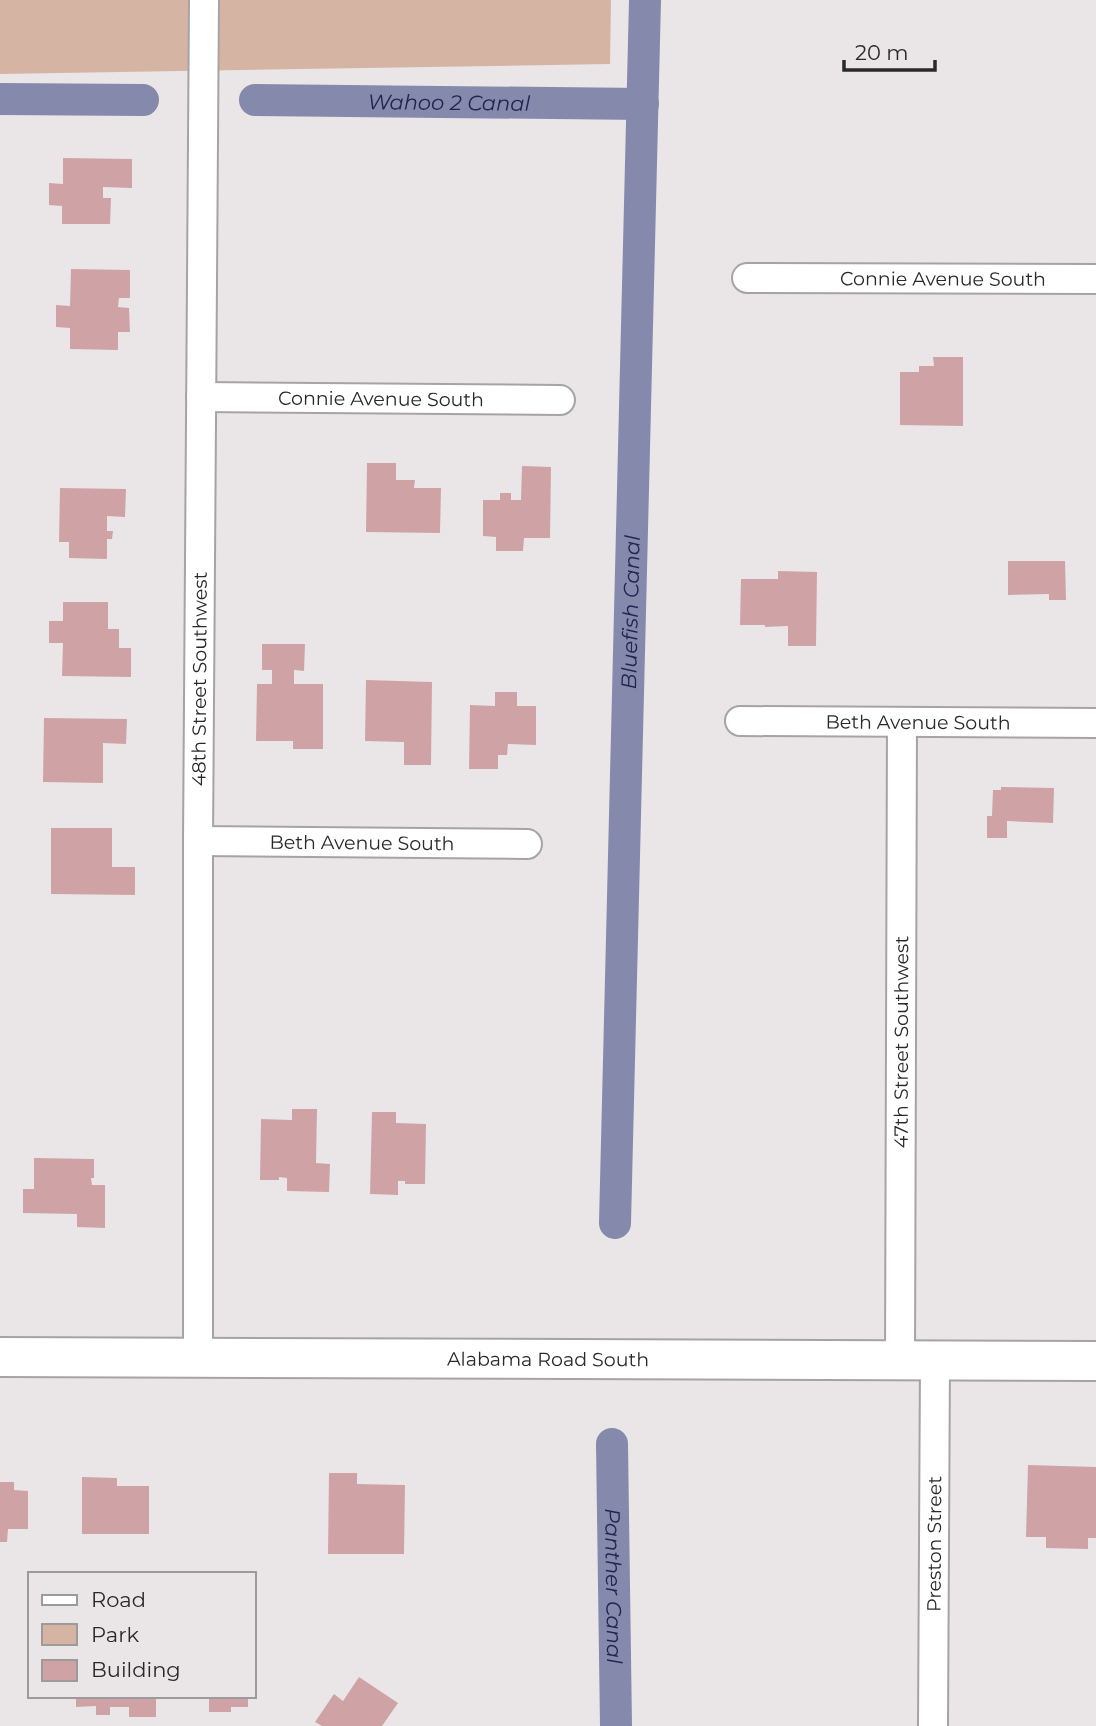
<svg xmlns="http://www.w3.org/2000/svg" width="1096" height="1726" font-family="Montserrat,sans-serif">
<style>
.green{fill:#d6b4a4}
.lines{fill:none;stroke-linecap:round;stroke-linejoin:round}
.canal{stroke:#858aad;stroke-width:32}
.building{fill:#cfa3a6}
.street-casing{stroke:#a7a3a5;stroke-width:32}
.secondary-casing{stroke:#a7a3a5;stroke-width:42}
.street{stroke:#fff;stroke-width:28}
.secondary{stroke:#fff;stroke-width:38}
.labels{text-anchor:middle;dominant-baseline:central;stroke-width:5;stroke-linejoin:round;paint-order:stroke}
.street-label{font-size:19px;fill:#2a292a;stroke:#eae6e8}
.water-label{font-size:21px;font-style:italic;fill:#212451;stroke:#eae6e8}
</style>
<rect width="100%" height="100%" fill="#eae6e8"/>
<path class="green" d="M0 0H611L610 64 0 74Z"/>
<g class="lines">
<g class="canal">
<path d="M0 99 143 100"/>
<path id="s1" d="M255 100 643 104"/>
<path id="s2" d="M615 1223 645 0"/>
<path id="s3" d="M612 1444 616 1726"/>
</g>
</g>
<path class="building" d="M63 158 132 159V188L103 187V198H111L110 224H62V206L49 205V183L63 184Z
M71 269 130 270V298H119L118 307 129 308 130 332H118V350L70 349V328L56 327V305L70 306Z
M933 357H963V426L900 425V372H919V366H934Z
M367 463H396V480H415L414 488H441L440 533 366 532Z
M522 466 551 467 550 538H524L523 551H496V537L483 536V500H500V493H511V500H521Z
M60 488 126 489 125 517 107 516V531H113L112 539H107V559L69 558V542H59Z
M1008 561H1065L1066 600H1049V594L1008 595Z
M778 571 817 572 816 646H788V626L765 627V625H740L741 579H778Z
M63 602H108V629H119V648H131V677L62 676 63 643H49V621H63Z
M262 644H305L304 671 294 670V684H323V749H293V741H256L257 684H272V670H262Z
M366 680 432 682 431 765H404V742L365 741Z
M495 692H517V706H536V745L508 744 507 755H498V769H469L470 705 495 706Z
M44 718 127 719 126 744 103 743V783L43 782Z
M1001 787 1054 788 1053 823 1007 821V838H987V816H992L993 790H1001Z
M51 828H112V867H135V895L51 894Z
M292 1109H317L316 1163 330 1164 329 1192 287 1191V1178L279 1177V1180H260L261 1119 292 1120Z
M372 1112H396V1123L426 1124 425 1184H405V1181H398V1195L370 1194Z
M34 1158 94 1159V1178H91L92 1185H105V1228L77 1227V1214L23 1213V1189H34Z
M1028 1465 1096 1467V1538H1088V1549L1046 1548V1537H1026Z
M329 1473H357V1484L405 1485 404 1554H328Z
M82 1477 117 1478V1486H149V1534H82Z
M0 1482H14V1490L28 1491V1529H8L7 1542H0Z
M359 1677 398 1703 382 1726H322L315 1722 334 1694 343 1701Z
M76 1696H156V1717H129V1707H110V1715H96V1706L76 1707Z
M209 1696H248V1707H231V1712H209Z"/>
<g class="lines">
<defs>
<g id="street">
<path id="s4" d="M747 278 1096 279"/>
<path id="s5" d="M201 397 560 400"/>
<path id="s6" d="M740 721 1096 723"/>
<path id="s7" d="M198 841 527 844"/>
<path id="s8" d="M198 1358V841L204 0"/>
<path id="s9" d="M900 1360 902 722"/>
<path id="s10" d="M933 1726 935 1360"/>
</g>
<g id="secondary">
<path id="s11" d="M0 1357 1096 1361"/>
</g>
</defs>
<use href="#street" class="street-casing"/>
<use href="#secondary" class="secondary-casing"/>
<use href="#street" class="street"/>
<use href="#secondary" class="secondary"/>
</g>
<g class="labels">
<g class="street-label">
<text stroke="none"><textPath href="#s4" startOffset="196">Connie Avenue South</textPath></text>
<text stroke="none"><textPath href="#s5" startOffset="180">Connie Avenue South</textPath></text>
<text stroke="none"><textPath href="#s8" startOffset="679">48th Street Southwest</textPath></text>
<text stroke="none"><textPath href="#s6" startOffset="178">Beth Avenue South</textPath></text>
<text stroke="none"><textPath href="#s7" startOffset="164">Beth Avenue South</textPath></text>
<text stroke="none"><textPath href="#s9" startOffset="318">47th Street Southwest</textPath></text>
<text stroke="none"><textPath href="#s11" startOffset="548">Alabama Road South</textPath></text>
<text stroke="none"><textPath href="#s10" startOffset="182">Preston Street</textPath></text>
</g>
<g class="water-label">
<text stroke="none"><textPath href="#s1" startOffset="194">Wahoo 2 Canal</textPath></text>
<text stroke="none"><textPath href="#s2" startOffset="611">Bluefish Canal</textPath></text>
<text stroke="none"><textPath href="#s3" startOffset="142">Panther Canal</textPath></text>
</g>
</g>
<rect x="28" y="1572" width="228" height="126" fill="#eae6e8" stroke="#9d9a9c" stroke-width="2"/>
<rect x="42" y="1595" width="35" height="10" fill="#ffffff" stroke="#9d9a9c" stroke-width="2"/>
<text x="91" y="1607" font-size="21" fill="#2a292a">Road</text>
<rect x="42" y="1624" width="35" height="21" fill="#d6b4a4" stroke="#9d9a9c" stroke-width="2"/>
<text x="91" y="1642" font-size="21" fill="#2a292a">Park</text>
<rect x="42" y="1660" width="35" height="21" fill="#cfa3a6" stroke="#9d9a9c" stroke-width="2"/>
<text x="91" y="1677" font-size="21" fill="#2a292a">Building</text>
<path d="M844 60v10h91v-10" fill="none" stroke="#2a292a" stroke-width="3.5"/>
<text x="855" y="60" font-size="21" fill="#2a292a" stroke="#eae6e8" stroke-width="5" paint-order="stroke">20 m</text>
</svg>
